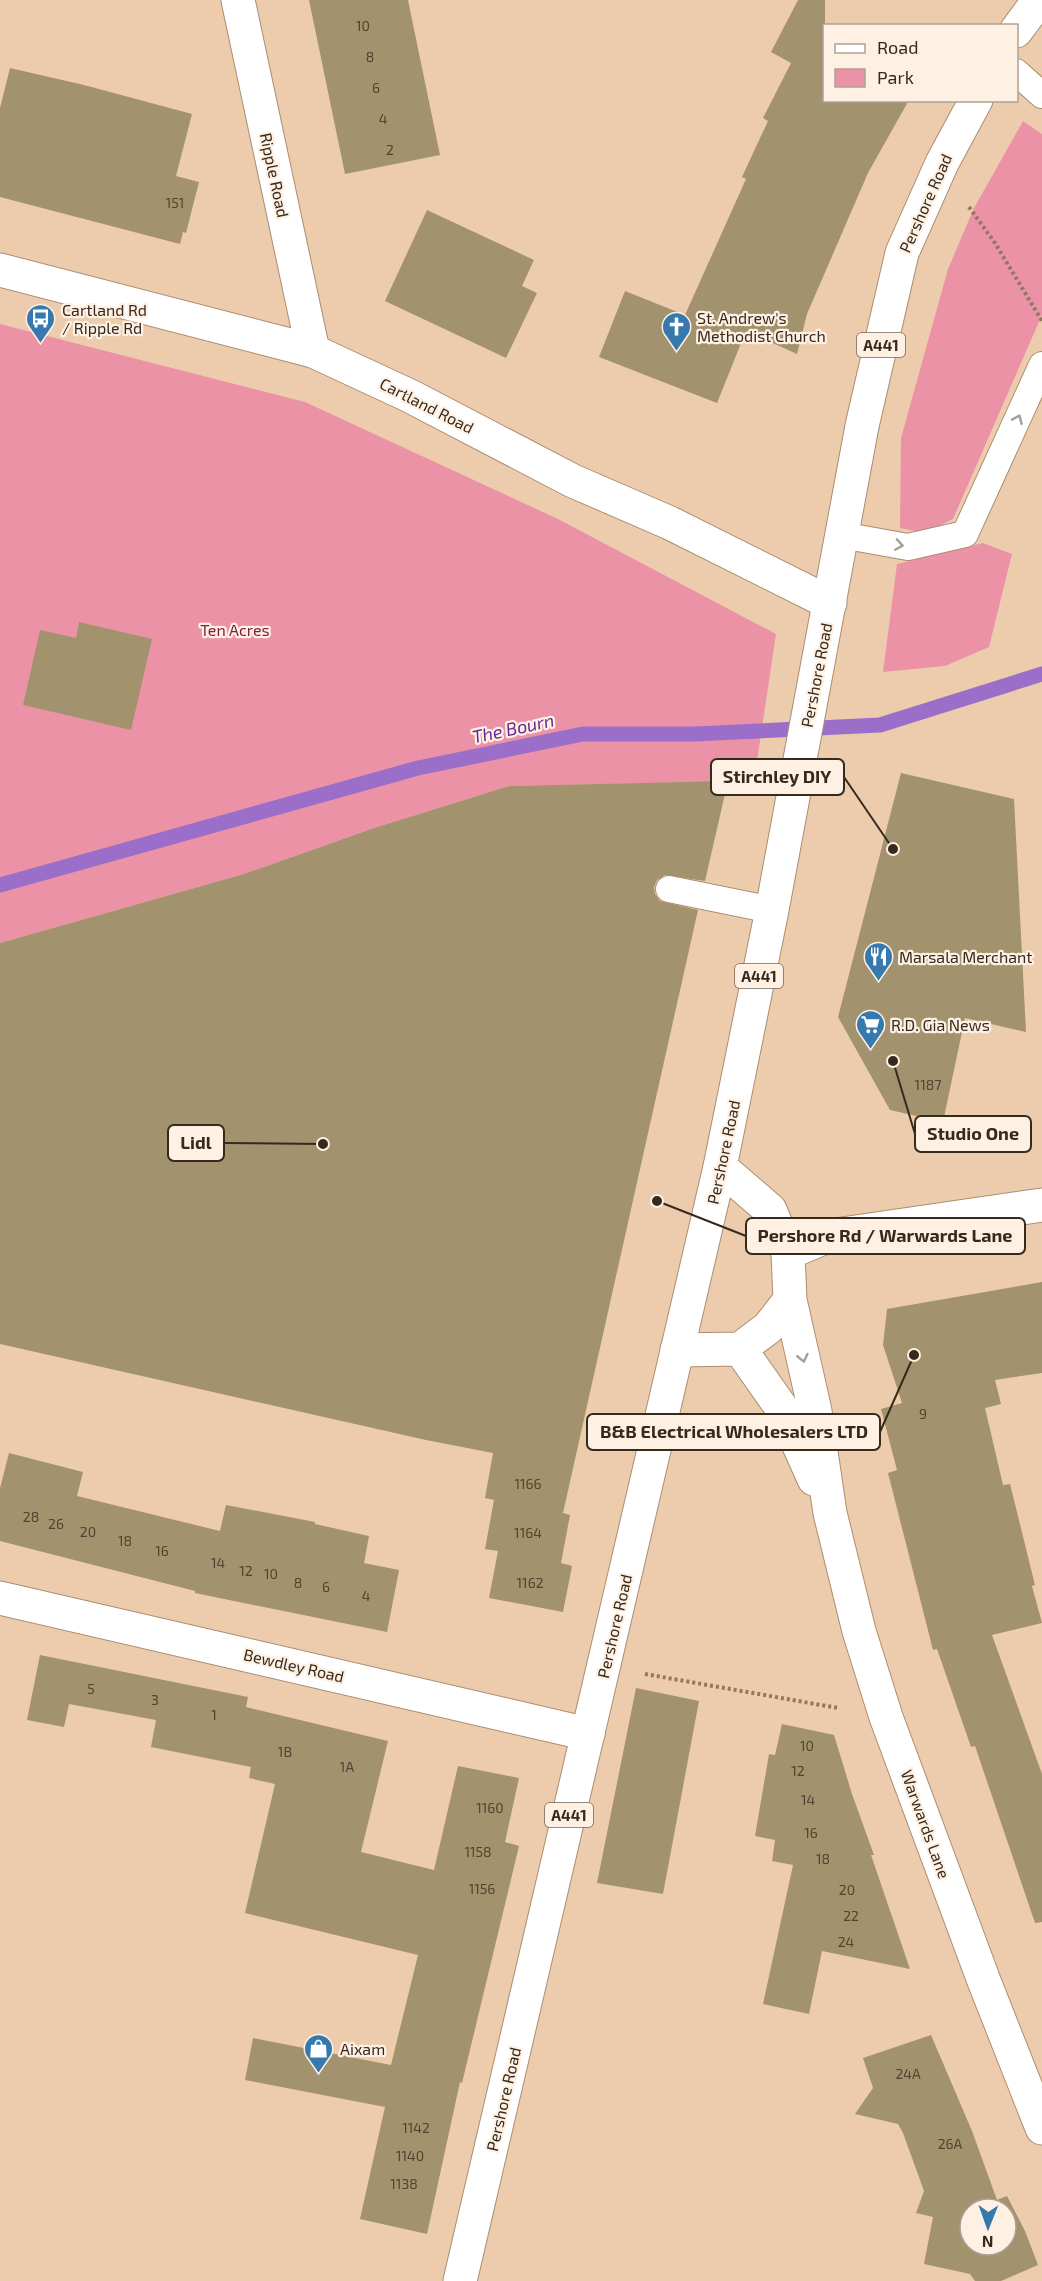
<svg xmlns="http://www.w3.org/2000/svg" width="1042" height="2281" font-family="'Exo 2',sans-serif">
<style>
.green{fill:#ec92a6}
.lines{fill:none;stroke-linecap:round;stroke-linejoin:round}
.stream{stroke:#9b6fc9;stroke-width:15}
.building{fill:#a3926e;fill-rule:evenodd}
.service-casing{stroke:#ab8d70;stroke-width:28}
.minor-casing{stroke:#ab8d70;stroke-width:35}
.tertiary-casing{stroke:#ab8d70;stroke-width:35}
.primary-casing{stroke:#ab8d70;stroke-width:35}
.path{stroke:#8e7862;stroke-width:4;stroke-dasharray:3 3;stroke-linecap:butt}
.service{stroke:#fff;stroke-width:26}
.minor{stroke:#fff;stroke-width:33}
.tertiary{stroke:#fff;stroke-width:33}
.primary{stroke:#fff;stroke-width:33}
.oneway{stroke:#a59f99}
.labels{text-anchor:middle;dominant-baseline:central;stroke-width:4.5;stroke-linejoin:round;paint-order:stroke}
.number-label{font-size:14px;fill:#514331}
.shield{fill:#fef1e4;stroke:#726559;stroke-width:1.5}
.shield-label{font-size:15px;font-weight:bold;fill:#36291d}
.street-label{font-size:16px;fill:#36291d;stroke:#fef1e4}
.poi-label{font-size:16px;fill:#36291d;stroke:#fef1e4;text-anchor:start}
.park-label{font-size:16px;fill:#821f40;stroke:#fef1e4}
.water-label{font-size:18px;font-style:italic;fill:#642894;stroke:#fef1e4}
.leader{fill:none;stroke:#36291d;stroke-width:2}
.callout-dot{fill:#36291d;stroke:#fef1e4;stroke-width:2}
.callout{fill:#fef1e4;stroke:#36291d;stroke-width:2}
.callout-label{font-size:18px;text-anchor:middle;font-weight:bold;fill:#36291d}
</style>
<rect width="100%" height="100%" fill="#ecccad"/>
<path class="green" d="M1023 121 1042 134V315L953 519 925 533 900 528 901 438 948 269 974 208Z
M0 324 305 402 558 519 776 634 754 781 509 786 374 828 244 874 0 943Z
M983 543 1012 554 989 647 945 666 883 672 897 564Z"/>
<g class="lines">
<path class="stream" d="M0 885 418 768 583 734H695L880 725 1042 674"/>
</g>
<path class="building" d="M309 0H408L440 155 345 174Z
M798 0H825V100H909L868 173 807 314 797 354 746 331 717 403 599 357 625 291 685 315 746 179 742 177 768 121 763 118 791 63 771 52Z
M10 68 84 85 192 114 176 176 199 182 186 233 183 232 180 244 0 197V108Z
M427 210 534 260 522 286 537 293 506 358 385 301Z
M79 622 152 639 131 730 23 705 40 630 76 638Z
M901 773 1014 799 1026 1032 965 1018 943 1122 890 1110 838 1017Z
M728 781 705 881 665 875 657 880 654 887 655 894 660 901 698 910 563 1513 570 1515 561 1563 572 1566 563 1612 489 1598 498 1551 485 1549 494 1500 485 1498 493 1453 426 1440 0 1344V943L244 874 374 828 509 786Z
M1042 1282V1373L995 1380 1001 1404 985 1408 1003 1485 1010 1484 1035 1585 1032 1586 1042 1623 992 1635 1042 1774V1922L1035 1923 975 1746 971 1747 937 1649 933 1650 888 1473 897 1470 881 1409 902 1403 883 1345 887 1309Z
M9 1453 83 1472 77 1496 220 1531 226 1505 315 1522V1524L369 1536 364 1563 399 1570 387 1632 195 1593V1591L0 1541V1488Z
M40 1655 248 1697 246 1707 388 1741 361 1852 434 1870 458 1766 519 1778 505 1842 519 1846 462 2083 460 2082 427 2234 360 2219 385 2107 245 2080 253 2038 391 2065 418 1955 245 1913 275 1784 249 1778 251 1767 151 1747 156 1720 69 1704 64 1727 27 1720Z
M636 1688 699 1701 663 1894 597 1883Z
M782 1724 834 1735 852 1794 874 1855H871L910 1969 822 1951 809 2014 763 2004 793 1865 772 1861 775 1840 755 1836 769 1754 775 1755Z
M931 2035 972 2131 997 2200 1007 2196 1025 2231 1038 2265 1001 2281H975L970 2274 924 2264 933 2217 916 2213 924 2191 903 2133 898 2124 855 2114 873 2088 863 2058ZM970 2209H1006V2245H970Z"/>
<g class="lines">
<defs>
<path id="service" d="M1016 72 1042 95
M841 535 908 547 965 534 1042 365
M669 889 772 910"/>
<path id="minor" d="M238 0 313 351
M788 1253 828 1236 1042 1205
M790 1300 815 1411 830 1513 859 1631 886 1717 984 1981 1042 2128
M740 1349 783 1410 814 1479
M677 1350 740 1349 768 1328 790 1300 788 1253 770 1210 720 1167
M0 1598 588 1734"/>
<path id="tertiary" d="M0 270 313 351 410 396 573 481 670 523 830 603"/>
<path id="primary" d="M1016 31 1039 0
M460 2281 720 1167 772 910 862 426 902 253 942 163 976 100"/>
</defs>
<use href="#service" class="service-casing"/>
<use href="#minor" class="minor-casing"/>
<use href="#tertiary" class="tertiary-casing"/>
<use href="#primary" class="primary-casing"/>
<path class="path" d="M969 207 995 243 1042 321
M645 1674 838 1708"/>
<use href="#service" class="service"/>
<use href="#minor" class="minor"/>
<use href="#tertiary" class="tertiary"/>
<use href="#primary" class="primary"/>
</g>
<defs><path id="oneway-chevron" d="M-2-3.5L2.5 0L-2 3.5" fill="none" stroke-width="1.6" stroke-linecap="round" stroke-linejoin="round" transform="scale(1.5)"/></defs>
<g class="oneway">
<use href="#oneway-chevron" transform="translate(1018 419) rotate(-66)"/>
<use href="#oneway-chevron" transform="translate(899 545) rotate(9)"/>
<use href="#oneway-chevron" transform="translate(803 1358) rotate(77)"/>
</g>
<defs>
<symbol id="bus-pin" viewBox="-11 -11 22 30"><path d="M0 17L-7.5 6A9.5 9.5 0 1 1 7.5 6Z" fill="#3579ae" stroke="#fef1e4"/><path d="M-5-6H5V4H4V6H2V4H-2V6H-4V4H-5ZM-3.5-4V0h7V-4ZM-3.5 1.2v1.5H-2V1.2ZM2 1.2v1.5H3.5V1.2Z" fill="#fff"/></symbol>
<symbol id="church-pin" viewBox="-11 -11 22 30"><path d="M0 17L-7.5 6A9.5 9.5 0 1 1 7.5 6Z" fill="#3579ae" stroke="#fef1e4"/><path d="M-1.2-6h2.4v3.5h3.3v2.4h-3.3V6h-2.4V-.1h-3.3v-2.4h3.3Z" fill="#fff"/></symbol>
<symbol id="restaurant-pin" viewBox="-11 -11 22 30"><path d="M0 17L-7.5 6A9.5 9.5 0 1 1 7.5 6Z" fill="#3579ae" stroke="#fef1e4"/><path d="M-5-6h1v4h1v-4h1v4h1v-4h1v5L-1.5 .5V6h-2V.5L-5-1ZM5-6V6H3V1.5H1.5Q1.5-4 5-6Z" fill="#fff"/></symbol>
<symbol id="supermarket-pin" viewBox="-11 -11 22 30"><path d="M0 17L-7.5 6A9.5 9.5 0 1 1 7.5 6Z" fill="#3579ae" stroke="#fef1e4"/><path d="M-6-5.5h2.5l.6 2H6L4.5 2H-2.5L-4.4-4H-6ZM-1.5 3.2a1.3 1.3 0 1 0 .1 0ZM3 3.2a1.3 1.3 0 1 0 .1 0Z" fill="#fff"/></symbol>
<symbol id="shop-pin" viewBox="-11 -11 22 30"><path d="M0 17L-7.5 6A9.5 9.5 0 1 1 7.5 6Z" fill="#3579ae" stroke="#fef1e4"/><path d="M-5-2.5h2.3a2.7 3.5 0 0 1 5.4 0H5L5.5 6h-11ZM-1.5-2.5h3a1.5 2.3 0 0 0-3 0Z" fill="#fff"/></symbol>
</defs>
<g fill-rule="evenodd">
<use href="#bus-pin" x="24" y="302" width="33" height="45"/>
<use href="#church-pin" x="660" y="310" width="33" height="45"/>
<use href="#restaurant-pin" x="862" y="940" width="33" height="45"/>
<use href="#supermarket-pin" x="854" y="1008" width="33" height="45"/>
<use href="#shop-pin" x="302" y="2032" width="33" height="45"/>
</g>
<g class="labels">
<g class="number-label">
<text x="363" y="25">10</text>
<text x="370" y="56">8</text>
<text x="376" y="87">6</text>
<text x="383" y="118">4</text>
<text x="390" y="149">2</text>
<text x="175" y="202">151</text>
<text x="928" y="1084">1187</text>
<text x="923" y="1413">9</text>
<text x="528" y="1483">1166</text>
<text x="31" y="1516">28</text>
<text x="56" y="1523">26</text>
<text x="88" y="1531">20</text>
<text x="528" y="1532">1164</text>
<text x="125" y="1540">18</text>
<text x="162" y="1550">16</text>
<text x="218" y="1562">14</text>
<text x="246" y="1570">12</text>
<text x="271" y="1573">10</text>
<text x="298" y="1582">8</text>
<text x="530" y="1582">1162</text>
<text x="326" y="1586">6</text>
<text x="366" y="1595">4</text>
<text x="91" y="1688">5</text>
<text x="155" y="1699">3</text>
<text x="214" y="1714">1</text>
<text x="807" y="1745">10</text>
<text x="285" y="1751">1B</text>
<text x="347" y="1766">1A</text>
<text x="798" y="1770">12</text>
<text x="808" y="1799">14</text>
<text x="490" y="1807">1160</text>
<text x="811" y="1832">16</text>
<text x="478" y="1851">1158</text>
<text x="823" y="1858">18</text>
<text x="482" y="1888">1156</text>
<text x="847" y="1889">20</text>
<text x="851" y="1915">22</text>
<text x="846" y="1941">24</text>
<text x="908" y="2073">24A</text>
<text x="416" y="2127">1142</text>
<text x="950" y="2143">26A</text>
<text x="410" y="2155">1140</text>
<text x="404" y="2183">1138</text>
</g>
<g class="shield">
<rect x="857" y="333" width="48" height="24" rx="4.5"/>
<rect x="735" y="964" width="48" height="24" rx="4.5"/>
<rect x="545" y="1803" width="48" height="24" rx="4.5"/>
</g>
<g class="shield-label">
<text x="881" y="345">A441</text>
<text x="759" y="976">A441</text>
<text x="569" y="1815">A441</text>
</g>
<g class="street-label">
<text transform="translate(275 175) rotate(78)">Ripple Road</text>
<text transform="translate(925 203) rotate(-66)">Pershore Road</text>
<text transform="translate(427 405) rotate(27)">Cartland Road</text>
<text transform="translate(816 675) rotate(-79)">Pershore Road</text>
<text transform="translate(723 1152) rotate(-78)">Pershore Road</text>
<text transform="translate(614 1626) rotate(-77)">Pershore Road</text>
<text transform="translate(294 1665) rotate(13)">Bewdley Road</text>
<text transform="translate(926 1824) rotate(70)">Warwards Lane</text>
<text transform="translate(503 2099) rotate(-77)">Pershore Road</text>
</g>
<g class="poi-label">
<text x="62" y="309">Cartland Rd<tspan x="62" dy="18">/ Ripple Rd</tspan></text>
<text x="697" y="317">St. Andrew's<tspan x="697" dy="18">Methodist Church</tspan></text>
<text x="899" y="956">Marsala Merchant</text>
<text x="891" y="1024">R.D. Gia News</text>
<text x="340" y="2048">Aixam</text>
</g>
<g class="park-label">
<text x="235" y="629">Ten Acres</text>
</g>
<g class="water-label">
<text transform="translate(513 728) rotate(-12)">The Bourn</text>
</g>
</g>
<path class="leader" d="M893 849L844 777M893 1061L915 1134M323 1144L224 1143M657 1201L746 1236M914 1355L880 1432"/>
<g class="callout-dot">
<circle cx="893" cy="849" r="6"/>
<circle cx="893" cy="1061" r="6"/>
<circle cx="323" cy="1144" r="6"/>
<circle cx="657" cy="1201" r="6"/>
<circle cx="914" cy="1355" r="6"/>
</g>
<g class="callout">
<rect x="711" y="759" width="133" height="36" rx="6"/>
<rect x="915" y="1116" width="116" height="36" rx="6"/>
<rect x="168" y="1125" width="56" height="36" rx="6"/>
<rect x="746" y="1218" width="279" height="36" rx="6"/>
<rect x="587" y="1414" width="293" height="36" rx="6"/>
</g>
<g class="callout-label">
<text x="777" y="783">Stirchley DIY</text>
<text x="973" y="1140">Studio One</text>
<text x="196" y="1149">Lidl</text>
<text x="885" y="1242">Pershore Rd / Warwards Lane</text>
<text x="734" y="1438">B&amp;B Electrical Wholesalers LTD</text>
</g>
<rect x="823" y="24" width="195" height="78" fill="#fef1e4" stroke="#aea194" stroke-width="1.5"/>
<rect x="835" y="44" width="30" height="9" fill="#ffffff" stroke="#aea194" stroke-width="1.5"/>
<text x="877" y="54" font-size="18" fill="#36291d">Road</text>
<rect x="835" y="69" width="30" height="18" fill="#ec92a6" stroke="#aea194" stroke-width="1.5"/>
<text x="877" y="84" font-size="18" fill="#36291d">Park</text>
<g transform="translate(988 2227) rotate(181)"><circle r="28" fill="#fef1e4" stroke="#aea194" stroke-width="1.5"/>
<path d="M0-4.5L10 22L0 15L-10 22Z" fill="#3579ae"/>
<text y="-9" font-size="16" font-weight="bold" text-anchor="middle" fill="#36291d">N</text>
</g>
</svg>
